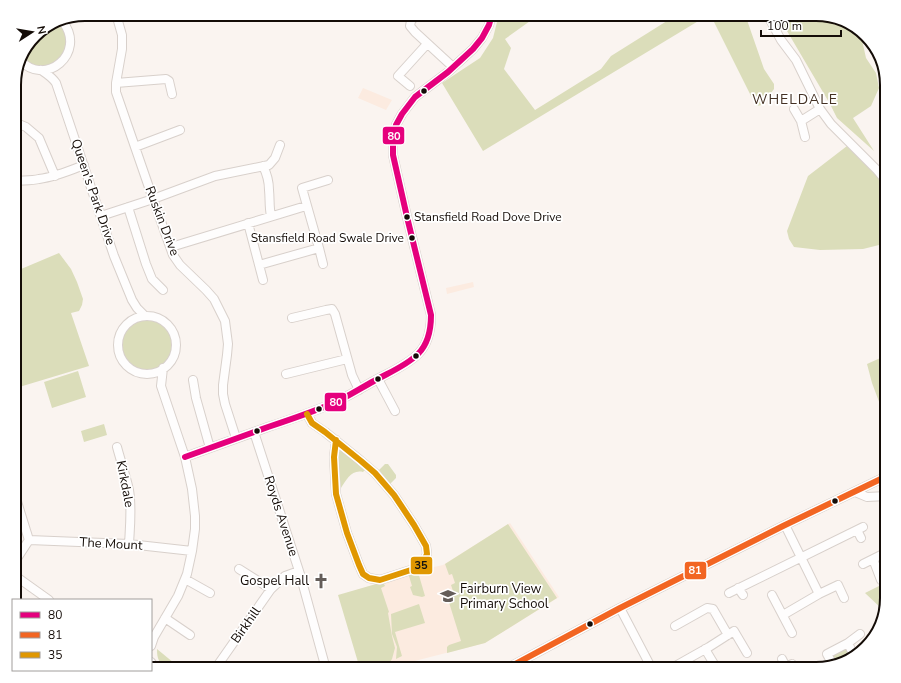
<svg xmlns="http://www.w3.org/2000/svg" width="901" height="683" font-family="'Nunito Sans',sans-serif">
<style>
.built{fill:#fcebe0}
.green{fill:#dbddba}
.lines{fill:none;stroke-linecap:round;stroke-linejoin:round}
.minor-casing{stroke:#d8d0cb;stroke-width:10}
.minor{stroke:#fefdfd;stroke-width:8}
.bus-1-casing{stroke:#fff;stroke-width:9}
.bus-2-casing{stroke:#fff;stroke-width:9}
.bus-3-casing{stroke:#fff;stroke-width:9}
.bus-1{stroke:#e5007d;stroke-width:6}
.bus-2{stroke:#f26522;stroke-width:6}
.bus-3{stroke:#e09701;stroke-width:6}
.bus-dot{fill:#140c07;stroke:#fff;stroke-width:1.5}
.labels{text-anchor:middle;dominant-baseline:central;stroke-width:3.5;stroke-linejoin:round;paint-order:stroke}
.bus-label{font-size:12px;fill:#140c07;stroke:#fff;text-anchor:start}
.street-label{font-size:13px;fill:#140c07;stroke:#fff}
.poi-label{font-size:13px;fill:#140c07;stroke:#fff;text-anchor:end}
.neighbourhood-label{font-size:14px;letter-spacing:1px;fill:#443124;stroke:#fff}
.rim{fill:none;stroke:#140c07;stroke-width:2}
.line-badge{stroke:#fff;stroke-width:1.5}
.badge-label{font-size:11px;text-anchor:middle;font-weight:bold;fill:#fff}
.pale-badge-label{font-size:11px;text-anchor:middle;font-weight:bold;fill:#111}
</style>
<rect width="100%" height="100%" fill="#faf4f0"/>
<path class="built" d="M849 25 859 29 880 53 881 60 862 40Z
M363 88 392 100 386 110 358 98Z
M473 282 474 287 447 294 446 288Z
M510 523 559 597 485 643 403 664 391 669H360L347 593 425 569 443 565Z"/>
<path class="green" d="M499 14H540L505 39 511 48 504 69 535 110 601 69 611 56 678 14H755L747 20 764 69 774 84V89L762 105 756 106 710 14 483 151 442 83 480 58 493 38Z
M777 14H816L849 25 862 40 866 58 876 73 879 88 871 106 853 118 874 151 837 118 830 104Z
M61 23 68 41 60 60 47 67 32 66 21 57V53L38 32Z
M847 146 877 176 887 189V243L863 249 820 250 794 247 789 239 787 231 808 176Z
M59 253 71 269 77 282 83 299 82 305 79 311 71 313 89 366 16 388 14 383V272Z
M121 344a26 26 0 1 1 52 0a26 26 0 1 1-52 0Z
M887 355V423L872 383 867 364Z
M78 371 86 397 52 408 44 382Z
M104 424 107 435 84 442 81 431Z
M343 450 365 470 363 472C352 469 346 480 341 488L337 455 338 452Z
M385 464H388L396 475V478L390 484 379 470Z
M508 524 557 598 485 643 447 653V647L449 645 461 641 447 596 454 594 451 585 455 583 452 574 449 575 445 564Z
M418 572 425 596 422 597 413 595 410 587 412 586 409 576H407V575Z
M383 582 385 586 381 588 389 612 388 613 392 636 395 648 392 659 390 662 376 669H360L338 595Z
M887 582V598L883 610 865 593Z
M419 604 425 623 395 632 402 656 396 659 397 647 392 634 391 614Z
M848 643 854 656 847 662 833 665 827 654Z
M157 649 174 663 170 669H167C159 662 157 660 157 649Z"/>
<g class="lines">
<defs>
<path id="minor" d="M116 14 122 35V49L116 83V92L153 199 173 255 180 265 206 290 214 299 225 321 228 344 227 355 223 385V394L225 404 236 438
M417 14 411 21 410 26 415 32 453 67
M767 14 781 40 796 60 820 109 831 124 877 170 887 182
M20 60C45 88 87 53 63 22
M41 70C47 74 52 77 56 83L114 256 132 300 137 308 145 316
M116 83 166 79 169 81 172 94
M410 86 398 76 427 44
M794 109 801 121 805 137
M801 121 820 109
M14 122 26 127 39 138 55 176
M135 147 180 130
M263 166C267 174 269 181 269 190 270 199 269 207 271 216
M14 181C22 180 31 181 39 179 55 177 69 171 84 165
M128 207 146 264 152 279 163 290
M101 216 153 199 215 176 269 165 275 158 280 145
M248 223 263 280
M171 247 306 206
M319 248 323 264
M259 265 319 248 302 188 328 180
M118 345a29 29 0 1 1 58 0a29 29 0 1 1-58 0Z
M292 318 326 310 332 309 335 314 352 375 359 390
M286 374 347 359
M378 379 395 411
M193 380 196 398 210 448
M307 414 312 423 325 432 361 461 375 473 394 495 414 525 426 546 427 554 424 561 420 567 380 580 369 578 363 574 359 565 347 533 336 494 334 457 336 440
M254 432 300 574 326 669
M117 447C121 462 126 476 129 490 132 508 130 526 129 544
M185 457C212 447 240 437 268 427 289 420 310 413 331 404 346 398 359 389 374 381 388 373 406 366 418 354 428 344 431 329 431 315L407 217 393 155V138L396 125 402 114 415 97 448 72 473 49 482 38 489 25 492 14
M855 492 867 497 887 496
M785 525 819 594
M857 530 861 538
M29 540 129 544 192 551
M873 559 881 580
M14 563 29 540 14 492
M863 564 887 552
M239 569 271 589
M14 575 49 600
M185 579 210 593
M738 588 743 595
M729 593 863 527
M772 595 792 633
M620 608 652 669
M783 615 819 594 838 585 844 598
M165 618 190 635
M675 626 707 608 713 609 728 635
M848 643 860 634
M151 646 154 637 178 596 187 574 192 551 195 529V516L192 489 185 457 161 386 163 368
M705 649 717 669
M782 659 786 667
M151 662 156 669
M833 665 827 654 848 643 854 656
M215 669 271 589 285 576 299 571
M277 669 278 668
M506 669 620 608 783 526 887 476
M670 669 709 647 734 631 747 653
M782 669 792 664"/>
</defs>
<use href="#minor" class="minor-casing"/>
<use href="#minor" class="minor"/>
<defs>
<path id="bus-1" d="M185 457C212 447 240 437 268 427 289 420 310 413 331 404 346 398 359 389 374 381 388 373 406 366 418 354 428 344 431 329 431 315L407 217 393 155V138L396 125 402 114 415 97 448 72 473 49 482 38 489 25 492 14"/>
<path id="bus-2" d="M506 669 620 608 783 526 887 476"/>
<path id="bus-3" d="M307 414 312 423 325 432 361 461 375 473 394 495 414 525 426 546 427 554 424 561 420 567 380 580 369 578 363 574 359 565 347 533 336 494 334 457 336 440"/>
</defs>
<use href="#bus-1" class="bus-1-casing"/>
<use href="#bus-2" class="bus-2-casing"/>
<use href="#bus-3" class="bus-3-casing"/>
<use href="#bus-1" class="bus-1"/>
<use href="#bus-2" class="bus-2"/>
<use href="#bus-3" class="bus-3"/>
</g>
<defs>
<symbol id="church-bare" viewBox="-9 -9 18 18"><path d="M-1.2-6h2.4v3.5h3.3v2.4h-3.3V6h-2.4V-.1h-3.3v-2.4h3.3Z" fill="#645d59" stroke="#fff" stroke-width="2.5" paint-order="stroke"/></symbol>
<symbol id="school-bare" viewBox="-9 -9 18 18"><path d="M0-5L7-2L0 1L-7-2ZM-4 1L0 2.5L4 1V4Q0 6-4 4Z" fill="#645d59" stroke="#fff" stroke-width="2.5" paint-order="stroke"/></symbol>
</defs>
<g fill-rule="evenodd">
<use href="#church-bare" x="310" y="570" width="22" height="22"/>
<use href="#school-bare" x="437" y="585" width="22" height="22"/>
</g>
<g class="bus-dot">
<circle cx="424" cy="91" r="3.5"/>
<circle cx="407" cy="217" r="3.5"/>
<circle cx="412" cy="238" r="3.5"/>
<circle cx="416" cy="356" r="3.5"/>
<circle cx="378" cy="379" r="3.5"/>
<circle cx="319" cy="409" r="3.5"/>
<circle cx="257" cy="431" r="3.5"/>
<circle cx="835" cy="501" r="3.5"/>
<circle cx="590" cy="624" r="3.5"/>
</g>
<g class="labels">
<g class="bus-label">
<text x="414" y="217">Stansfield Road Dove Drive</text>
<text x="404" y="238" text-anchor="end">Stansfield Road Swale Drive</text>
</g>
<g class="street-label">
<text transform="translate(93 192) rotate(71)">Queen's Park Drive</text>
<text transform="translate(162 221) rotate(69)">Ruskin Drive</text>
<text transform="translate(125 484) rotate(79)">Kirkdale</text>
<text transform="translate(281 516) rotate(72)">Royds Avenue</text>
<text transform="translate(111 544) rotate(3)">The Mount</text>
<text transform="translate(246 625) rotate(-55)">Birkhill</text>
</g>
<g class="poi-label">
<text x="309" y="581">Gospel Hall</text>
<text x="460" y="589" text-anchor="start">Fairburn View<tspan x="460" dy="15">Primary School</tspan></text>
</g>
<g class="neighbourhood-label">
<text x="795" y="99">WHELDALE</text>
</g>
</g>
<path d="M0 0H901V683H0ZM85 21H816A64 64 0 0 1 880 85V598A64 64 0 0 1 816 662H85A64 64 0 0 1 21 598V85A64 64 0 0 1 85 21Z" fill="#fff" fill-rule="evenodd"/>
<path class="rim" d="M85 21H816A64 64 0 0 1 880 85V598A64 64 0 0 1 816 662H85A64 64 0 0 1 21 598V85A64 64 0 0 1 85 21Z"/>
<g class="line-badge">
<rect x="382" y="126" width="23" height="19" rx="4" fill="#e5007d"/>
<rect x="324" y="392" width="23" height="20" rx="4" fill="#e5007d"/>
<rect x="410" y="556" width="23" height="19" rx="4" fill="#e09701"/>
<rect x="684" y="561" width="23" height="19" rx="4" fill="#f26522"/>
</g>
<g class="badge-label">
<text x="394" y="140">80</text>
<text x="336" y="406">80</text>
<text x="695" y="574">81</text>
</g>
<g class="pale-badge-label">
<text x="421" y="569">35</text>
</g>
<rect x="12" y="599" width="140" height="72" fill="#ffffff" stroke="#a19e9c"/>
<rect x="20" y="612" width="20" height="6" fill="#e5007d" stroke="#a19e9c"/>
<text x="48" y="619" font-size="12" fill="#140c07">80</text>
<rect x="20" y="632" width="20" height="6" fill="#f26522" stroke="#a19e9c"/>
<text x="48" y="639" font-size="12" fill="#140c07">81</text>
<rect x="20" y="652" width="20" height="6" fill="#e09701" stroke="#a19e9c"/>
<text x="48" y="659" font-size="12" fill="#140c07">35</text>
<g transform="translate(32 32) rotate(78)" stroke="#ffffff" stroke-width="3" paint-order="stroke">
<path d="M0-3L7 15L0 10L-7 15Z" fill="#140c07"/>
<text y="-6" font-size="11" font-weight="bold" text-anchor="middle" fill="#140c07">N</text>
</g>
<path d="M761 30v6h80v-6" fill="none" stroke="#140c07" stroke-width="2"/>
<text x="767" y="30" font-size="12" fill="#140c07" stroke="#ffffff" stroke-width="3" paint-order="stroke">100 m</text>
</svg>
